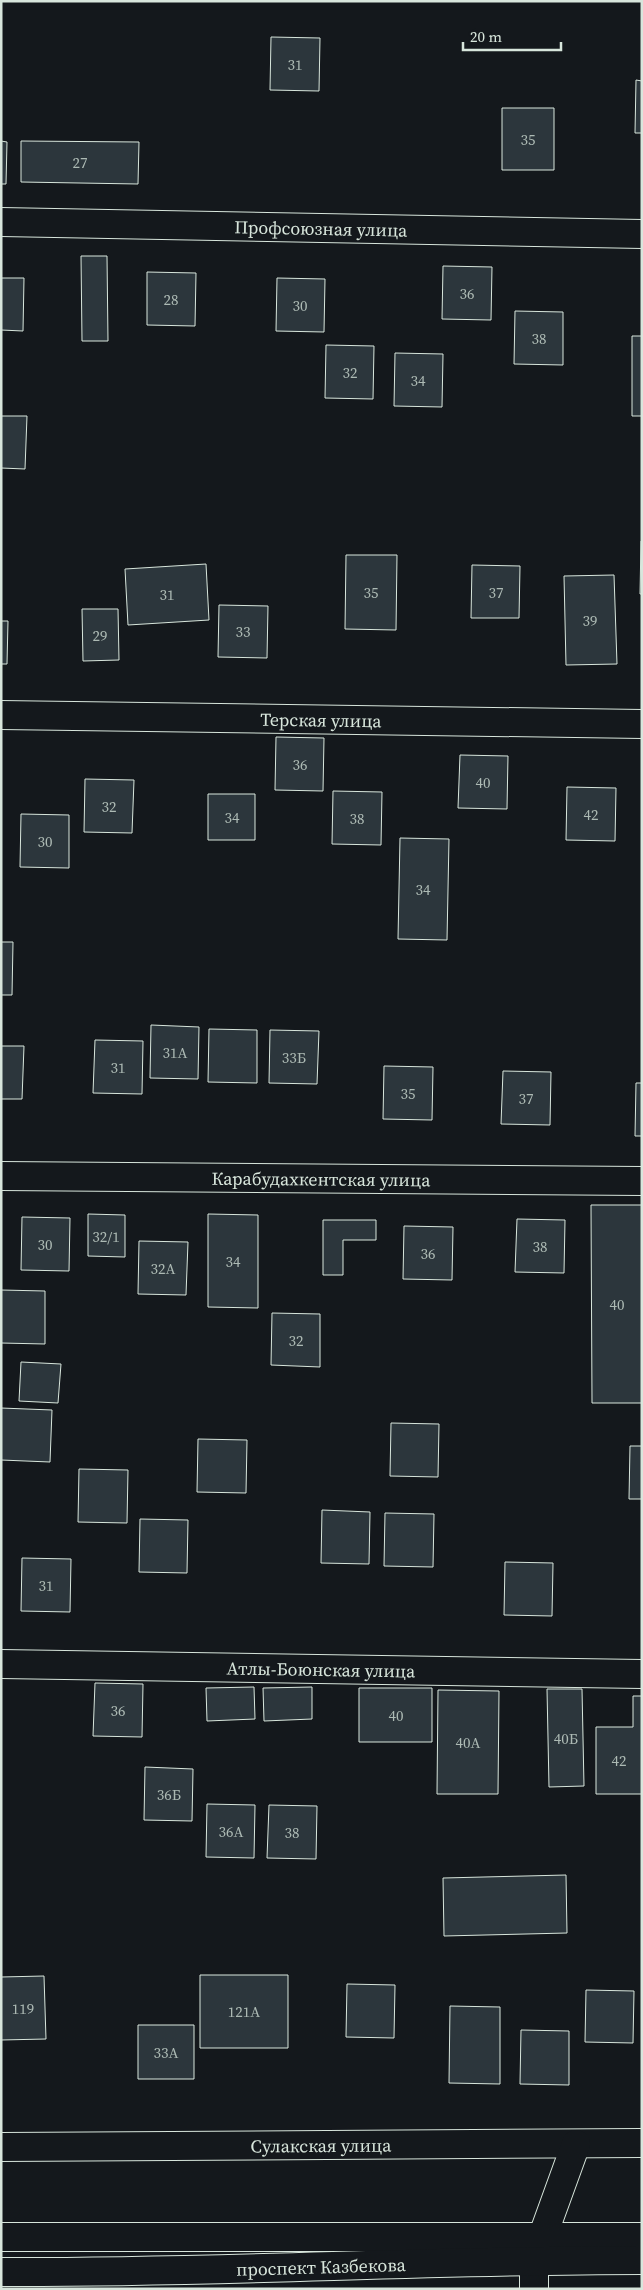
<svg xmlns="http://www.w3.org/2000/svg" width="643" height="2290" font-family="'Source Serif 4',serif">
<style>
.building{fill:#2c363c;stroke:#d8e6dc}
.lines{fill:none;stroke-linecap:round;stroke-linejoin:round}
.minor-casing{stroke:#d8e6dc;stroke-width:30}
.trunk-casing{stroke:#d8e6dc;stroke-width:30}
.minor{stroke:#14181c;stroke-width:28}
.trunk{stroke:#14181c;stroke-width:28}
.labels{text-anchor:middle;dominant-baseline:central;stroke-width:4;stroke-linejoin:round;paint-order:stroke}
.number-label{font-size:15px;fill:#adbab4}
.street-label{font-size:18px;fill:#d8e6dc;stroke:#14181c}
</style>
<rect width="100%" height="100%" fill="#14181c"/>
<path class="building" d="M271 37 320 38 319 91 270 90Z
M636 80 642 81V133H635Z
M502 108H554V170H502Z
M1 141 7 142 6 184H1Z
M21 141 139 142 138 184 21 182Z
M81 256H107L108 341H82Z
M443 266 492 267 491 320 442 319Z
M147 272 196 273 195 326 147 325Z
M1 278H24L23 331 1 330Z
M277 278 325 279 324 332 276 331Z
M515 311 563 312V365L514 364Z
M632 336H642V416H632Z
M326 345 374 346 373 399 325 398Z
M395 353 443 354 442 407 394 406Z
M1 416H27L25 469 1 468Z
M641 541H642V594H640Z
M346 555H397L396 630 345 629Z
M206 564 209 620 128 625 125 569Z
M472 565 520 566 519 618H471Z
M614 575 617 664 566 665 564 576Z
M219 605 268 606 267 658 218 657Z
M82 609H118L119 660 83 661Z
M1 621H8L7 664H1Z
M276 737 324 738 323 791 275 790Z
M460 755 508 756 507 809 458 808Z
M85 779 134 780 132 833 84 832Z
M567 787 616 788 615 841 566 840Z
M333 791 382 792 381 845 332 844Z
M208 794H255V840H208Z
M21 814 69 815V868L20 867Z
M400 838 449 839 447 940 398 939Z
M1 942H13L12 995H1Z
M151 1025 199 1027 198 1079 150 1078Z
M209 1029 257 1030V1083L208 1082Z
M270 1030 319 1031 317 1084 269 1083Z
M95 1040 143 1041 142 1094 93 1093Z
M1 1046H24L22 1099H1Z
M384 1066 433 1067 432 1120 383 1119Z
M503 1071 551 1072 550 1125 501 1124Z
M636 1083H642V1136H635Z
M591 1205H642V1403H592Z
M88 1214 125 1215V1257L88 1256Z
M208 1214 258 1215V1308L208 1307Z
M22 1217 70 1218 69 1271 21 1270Z
M517 1219 565 1220 564 1273 515 1272Z
M323 1220H376V1240H343V1275H323Z
M404 1226 453 1227 452 1280 403 1279Z
M139 1241 188 1242 186 1295 138 1294Z
M1 1290 45 1291V1344L1 1343Z
M272 1313 320 1314V1367L271 1365Z
M21 1362 61 1364 58 1403 19 1401Z
M1 1408 52 1410 50 1462 1 1460Z
M391 1423 439 1424 438 1477 390 1476Z
M198 1439 247 1440 246 1493 197 1492Z
M630 1446H642V1499H629Z
M79 1469 128 1470 127 1523 78 1522Z
M322 1510 370 1512 369 1564 321 1563Z
M385 1513 434 1514 433 1567 384 1566Z
M140 1519 188 1520 187 1573 139 1572Z
M22 1558 71 1559 70 1612 21 1611Z
M505 1562 553 1563 552 1616 504 1615Z
M95 1683 143 1684 142 1737 93 1736Z
M254 1687 255 1719 207 1721 206 1688Z
M312 1687V1719L264 1721 263 1688Z
M359 1688H432V1742H359Z
M547 1689H582L584 1786 549 1787Z
M438 1690 499 1691 498 1794H437Z
M633 1696H642V1794H596V1727H633Z
M145 1767 193 1769 192 1821 144 1820Z
M207 1804 255 1805 254 1858 206 1857Z
M269 1805 317 1806 316 1859 267 1858Z
M566 1875 567 1933 444 1936 443 1878Z
M200 1975H288V2048H200Z
M44 1976 46 2039 1 2040V1977Z
M347 1984 395 1985 394 2038 346 2037Z
M586 1990 634 1991 633 2043 585 2042Z
M450 2006 500 2007V2084L449 2083Z
M138 2025H194V2079H138Z
M521 2030 569 2031V2085L520 2084Z"/>
<g class="lines">
<defs>
<g id="minor">
<path id="s1" d="M1 222 642 234"/>
<path id="s2" d="M1 715 642 724"/>
<path id="s3" d="M1 1176 642 1181"/>
<path id="s4" d="M1 1664 642 1674"/>
<path id="s5" d="M1 2147 642 2143"/>
<path d="M534 2289V2260L576 2144"/>
</g>
<g id="trunk">
<path d="M1 2237H642"/>
<path id="s6" d="M1 2272C215 2273 428 2260 642 2260"/>
</g>
</defs>
<use href="#minor" class="minor-casing"/>
<use href="#trunk" class="trunk-casing"/>
<use href="#minor" class="minor"/>
<use href="#trunk" class="trunk"/>
</g>
<g class="labels">
<g class="number-label">
<text x="295" y="64">31</text>
<text x="528" y="139">35</text>
<text x="80" y="162">27</text>
<text x="467" y="293">36</text>
<text x="171" y="299">28</text>
<text x="300" y="305">30</text>
<text x="539" y="338">38</text>
<text x="350" y="372">32</text>
<text x="418" y="380">34</text>
<text x="371" y="592">35</text>
<text x="496" y="592">37</text>
<text x="167" y="594">31</text>
<text x="590" y="620">39</text>
<text x="243" y="631">33</text>
<text x="100" y="635">29</text>
<text x="300" y="764">36</text>
<text x="483" y="782">40</text>
<text x="109" y="806">32</text>
<text x="591" y="814">42</text>
<text x="232" y="817">34</text>
<text x="357" y="818">38</text>
<text x="45" y="841">30</text>
<text x="423" y="889">34</text>
<text x="175" y="1052">31А</text>
<text x="294" y="1057">33Б</text>
<text x="118" y="1067">31</text>
<text x="408" y="1093">35</text>
<text x="526" y="1098">37</text>
<text x="106" y="1236">32/1</text>
<text x="45" y="1244">30</text>
<text x="540" y="1246">38</text>
<text x="428" y="1253">36</text>
<text x="233" y="1261">34</text>
<text x="163" y="1268">32А</text>
<text x="617" y="1304">40</text>
<text x="296" y="1340">32</text>
<text x="46" y="1585">31</text>
<text x="118" y="1710">36</text>
<text x="396" y="1715">40</text>
<text x="566" y="1738">40Б</text>
<text x="468" y="1742">40А</text>
<text x="619" y="1760">42</text>
<text x="169" y="1794">36Б</text>
<text x="231" y="1831">36А</text>
<text x="292" y="1832">38</text>
<text x="23" y="2008">119</text>
<text x="244" y="2011">121А</text>
<text x="166" y="2052">33А</text>
</g>
<g class="street-label">
<text stroke="none"><textPath href="#s1" startOffset="320">Профсоюзная улица</textPath></text>
<text stroke="none"><textPath href="#s2" startOffset="320">Терская улица</textPath></text>
<text stroke="none"><textPath href="#s3" startOffset="320">Карабудахкентская улица</textPath></text>
<text stroke="none"><textPath href="#s4" startOffset="320">Атлы-Боюнская улица</textPath></text>
<text stroke="none"><textPath href="#s5" startOffset="320">Сулакская улица</textPath></text>
<text stroke="none"><textPath href="#s6" startOffset="320">проспект Казбекова</textPath></text>
</g>
</g>
<rect width="643" height="2290" fill="none" stroke="#d8e6dc" stroke-width="5"/>
<path d="M463 42v8h98v-8" fill="none" stroke="#d8e6dc" stroke-width="2.5"/>
<text x="470" y="42" font-size="15" fill="#d8e6dc" stroke="#14181c" stroke-width="4" paint-order="stroke">20 m</text>
</svg>
